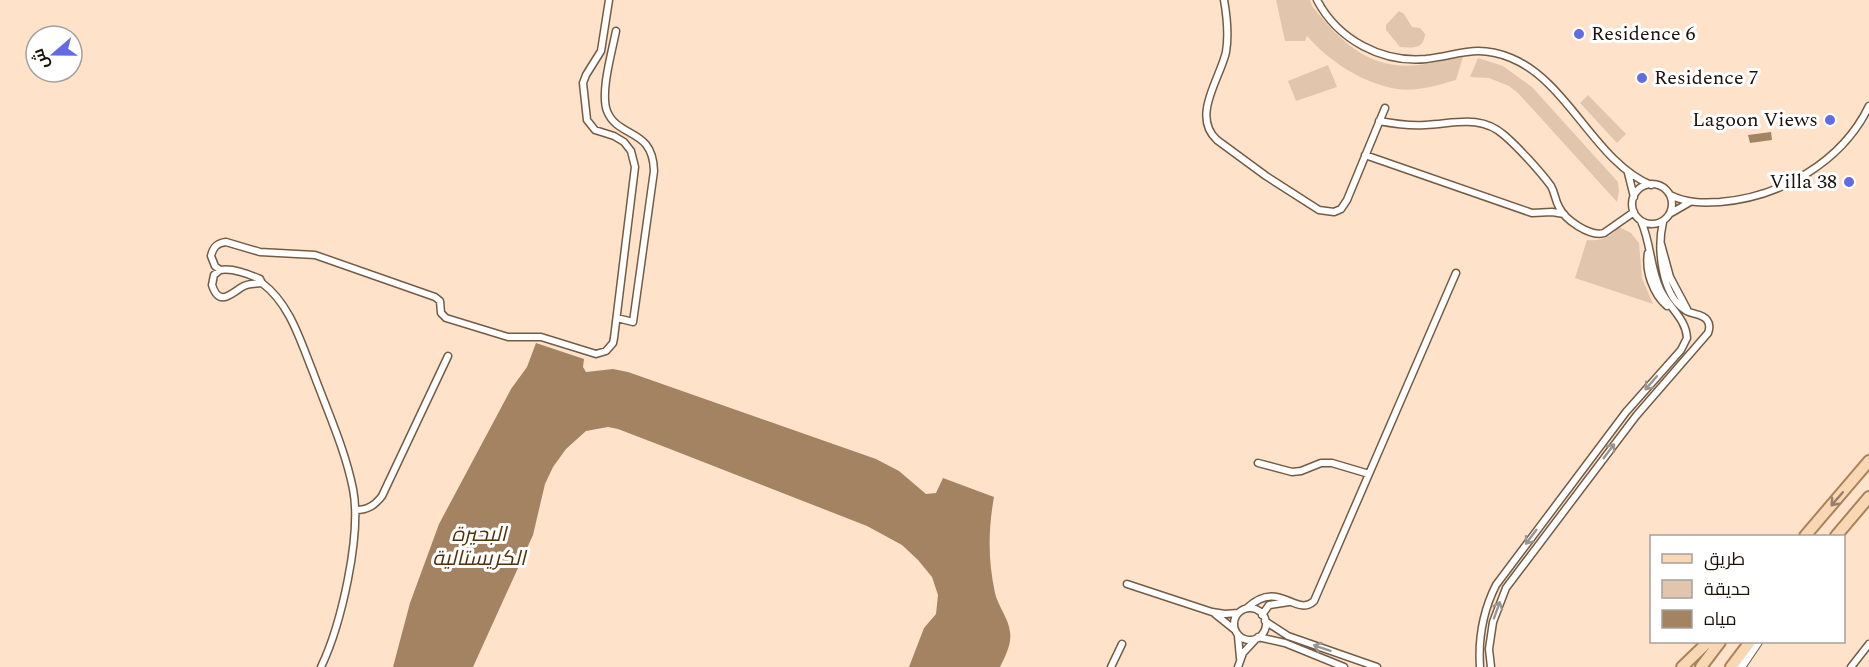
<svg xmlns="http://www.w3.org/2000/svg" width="1869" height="667" font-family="Spectral,Cairo,serif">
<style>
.green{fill:#e1c6ad}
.water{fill:#a48363}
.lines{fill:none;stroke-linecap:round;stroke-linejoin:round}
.minor-casing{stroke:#735c46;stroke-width:9}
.tertiary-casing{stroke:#735c46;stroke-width:10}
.primary-casing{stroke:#aa8158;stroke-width:14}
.minor{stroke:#fff;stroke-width:6}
.tertiary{stroke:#fff;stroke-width:8}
.primary{stroke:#fad7b4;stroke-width:10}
.oneway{stroke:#999591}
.oneway2{stroke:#967f68}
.poi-dot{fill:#616ce4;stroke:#fff;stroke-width:2}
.labels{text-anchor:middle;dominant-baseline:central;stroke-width:6;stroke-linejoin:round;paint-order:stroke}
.poi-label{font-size:20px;fill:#1c130a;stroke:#fff;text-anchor:start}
.water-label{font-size:21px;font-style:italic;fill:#533107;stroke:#fff}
</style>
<rect width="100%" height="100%" fill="#fee3ca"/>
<path class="green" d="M1276 0H1310L1312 6C1343 45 1373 73 1426 64 1439 62 1450 58 1463 57L1456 80C1438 85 1417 92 1397 89 1362 83 1330 62 1307 36L1305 41H1285Z
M1399 11 1404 14 1412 27 1420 28 1425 34C1424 49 1413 48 1400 47L1386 30V25Z
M1478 58 1503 66 1532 87 1618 182 1619 191 1617 202 1518 93 1509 86 1489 78 1470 77Z
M1328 65 1337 87 1296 101 1288 81Z
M1588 95 1626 134 1617 143 1580 103Z
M1619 227 1631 233 1639 243 1642 278 1653 304 1575 278 1587 240C1602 241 1609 238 1619 227Z"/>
<path class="water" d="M1771 132 1772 140 1750 143 1748 135Z
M536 343 584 359 583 367 586 372 613 369 628 372 876 459 899 471 926 494 936 493 943 478 994 497C988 531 988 560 995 593 998 606 1009 619 1010 632 1012 644 1005 657 1000 667H909L924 628 936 614 938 595 932 577 918 560 902 545 867 526 670 449 618 429 608 427 586 431 566 449 553 467 545 484 533 535 473 667H393L410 603 439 524 511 389 527 367Z"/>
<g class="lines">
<defs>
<path id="minor" d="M1224 0C1227 17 1229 34 1226 52 1220 79 1191 116 1217 140L1266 176 1319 210 1334 212 1341 209 1347 200 1385 108
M1317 0C1338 40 1382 63 1426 59 1460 55 1476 44 1511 58 1568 81 1595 162 1651 185
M616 31C612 52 600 92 607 111 618 139 653 127 654 171L633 322 617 318
M1379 121C1395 124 1410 126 1425 125 1454 124 1480 114 1504 135 1518 147 1540 171 1551 186 1555 193 1555 200 1559 207 1565 220 1590 237 1604 233L1634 212
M1365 155 1532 213 1552 212 1564 214
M1628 173 1634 197
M1632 204a20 20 0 1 1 40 0a20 20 0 1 1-40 0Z
M1670 195C1686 203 1702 203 1720 202 1781 197 1842 162 1869 106
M1671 213 1690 202
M1661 244 1670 277 1687 309
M1648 253C1645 271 1653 294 1667 306
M220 270 215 266 211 256C213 247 217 243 226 242L260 252 315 255 435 297 440 301 441 313 446 318 508 337H541L596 354 606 351 613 343 614 338 635 167 631 151 624 142 614 136 595 130 587 120 583 83 586 75 601 51 609 0
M220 270C233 268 248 274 260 279L262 283C256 284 248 283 242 287 231 294 219 307 212 285L214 275Z
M262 283C290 304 300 340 313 372 327 410 345 449 353 489 362 535 341 625 321 667
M1258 463 1292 472 1301 471 1321 463H1332L1369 474
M356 510C368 510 375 505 382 496L448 356
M1127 584 1212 612 1225 614 1238 613
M1247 608C1279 578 1296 618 1314 601L1456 273
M1234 624a16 16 0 1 1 32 0a16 16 0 1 1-32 0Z
M1215 614 1235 630
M1262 615 1269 605 1289 602
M1265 621 1288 636 1377 667
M1238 636 1240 658
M1258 637 1285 643 1344 667
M1111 667 1122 644
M1238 667 1243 653 1255 640
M1480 667C1478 638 1483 611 1496 585L1626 412 1681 350 1687 338C1686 318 1668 307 1660 289 1650 267 1651 243 1641 221
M1491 667 1489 649 1493 622 1506 588 1636 416 1708 333C1710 328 1710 324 1707 320 1702 313 1692 315 1685 310 1661 294 1657 248 1663 222
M1851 667 1869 644"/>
<path id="tertiary" d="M1741 667 1758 642"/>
<path id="primary" d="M1805 536 1869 461
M1836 536 1869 497
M1682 667 1708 642
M1701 667 1720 642
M1731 667 1750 642"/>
</defs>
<use href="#minor" class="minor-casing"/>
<use href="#tertiary" class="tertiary-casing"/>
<use href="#primary" class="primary-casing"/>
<use href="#minor" class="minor"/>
<use href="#tertiary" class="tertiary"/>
<use href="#primary" class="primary"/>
</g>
<defs><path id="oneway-shaft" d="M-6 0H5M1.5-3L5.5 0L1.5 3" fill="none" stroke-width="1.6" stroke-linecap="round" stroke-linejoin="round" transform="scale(1.5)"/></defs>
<g class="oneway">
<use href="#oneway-shaft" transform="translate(1651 383) rotate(131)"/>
<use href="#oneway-shaft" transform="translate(1609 451) rotate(-53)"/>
<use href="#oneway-shaft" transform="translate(1531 537) rotate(127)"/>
<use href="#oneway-shaft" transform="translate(1497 610) rotate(-70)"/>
<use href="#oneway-shaft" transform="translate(1322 648) rotate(-161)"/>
</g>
<use class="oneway2" href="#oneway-shaft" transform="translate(1837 499) rotate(131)"/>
<g class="poi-dot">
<circle cx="1579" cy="34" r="6"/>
<circle cx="1642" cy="78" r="6"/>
<circle cx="1830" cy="120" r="6"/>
<circle cx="1849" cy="182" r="6"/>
</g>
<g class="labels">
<g class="poi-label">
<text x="1591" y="34">Residence 6</text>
<text x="1654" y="78">Residence 7</text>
<text x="1818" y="120" text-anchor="end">Lagoon Views</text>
<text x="1837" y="182" text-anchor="end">Villa 38</text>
</g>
<g class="water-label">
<text x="479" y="535">البحيرة<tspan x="479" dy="24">الكريستالية</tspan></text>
</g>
</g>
<rect x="1650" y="535" width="195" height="108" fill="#ffffff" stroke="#a4a19d" stroke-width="1.5"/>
<rect x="1662" y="554" width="30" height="9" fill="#fad7b4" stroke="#a4a19d" stroke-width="1.5"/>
<text x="1704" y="565" font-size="18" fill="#1c130a">طريق</text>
<rect x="1662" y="580" width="30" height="18" fill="#e1c6ad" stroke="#a4a19d" stroke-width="1.5"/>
<text x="1704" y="595" font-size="18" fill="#1c130a">حديقة</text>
<rect x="1662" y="610" width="30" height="18" fill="#a48363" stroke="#a4a19d" stroke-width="1.5"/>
<text x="1704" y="625" font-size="18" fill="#1c130a">مياه</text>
<g transform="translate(54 54) rotate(250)"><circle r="28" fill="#ffffff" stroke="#a4a19d" stroke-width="1.5"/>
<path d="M0-4.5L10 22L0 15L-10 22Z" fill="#616ce4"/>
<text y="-9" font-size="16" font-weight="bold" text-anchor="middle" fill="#1c130a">ش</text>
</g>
</svg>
